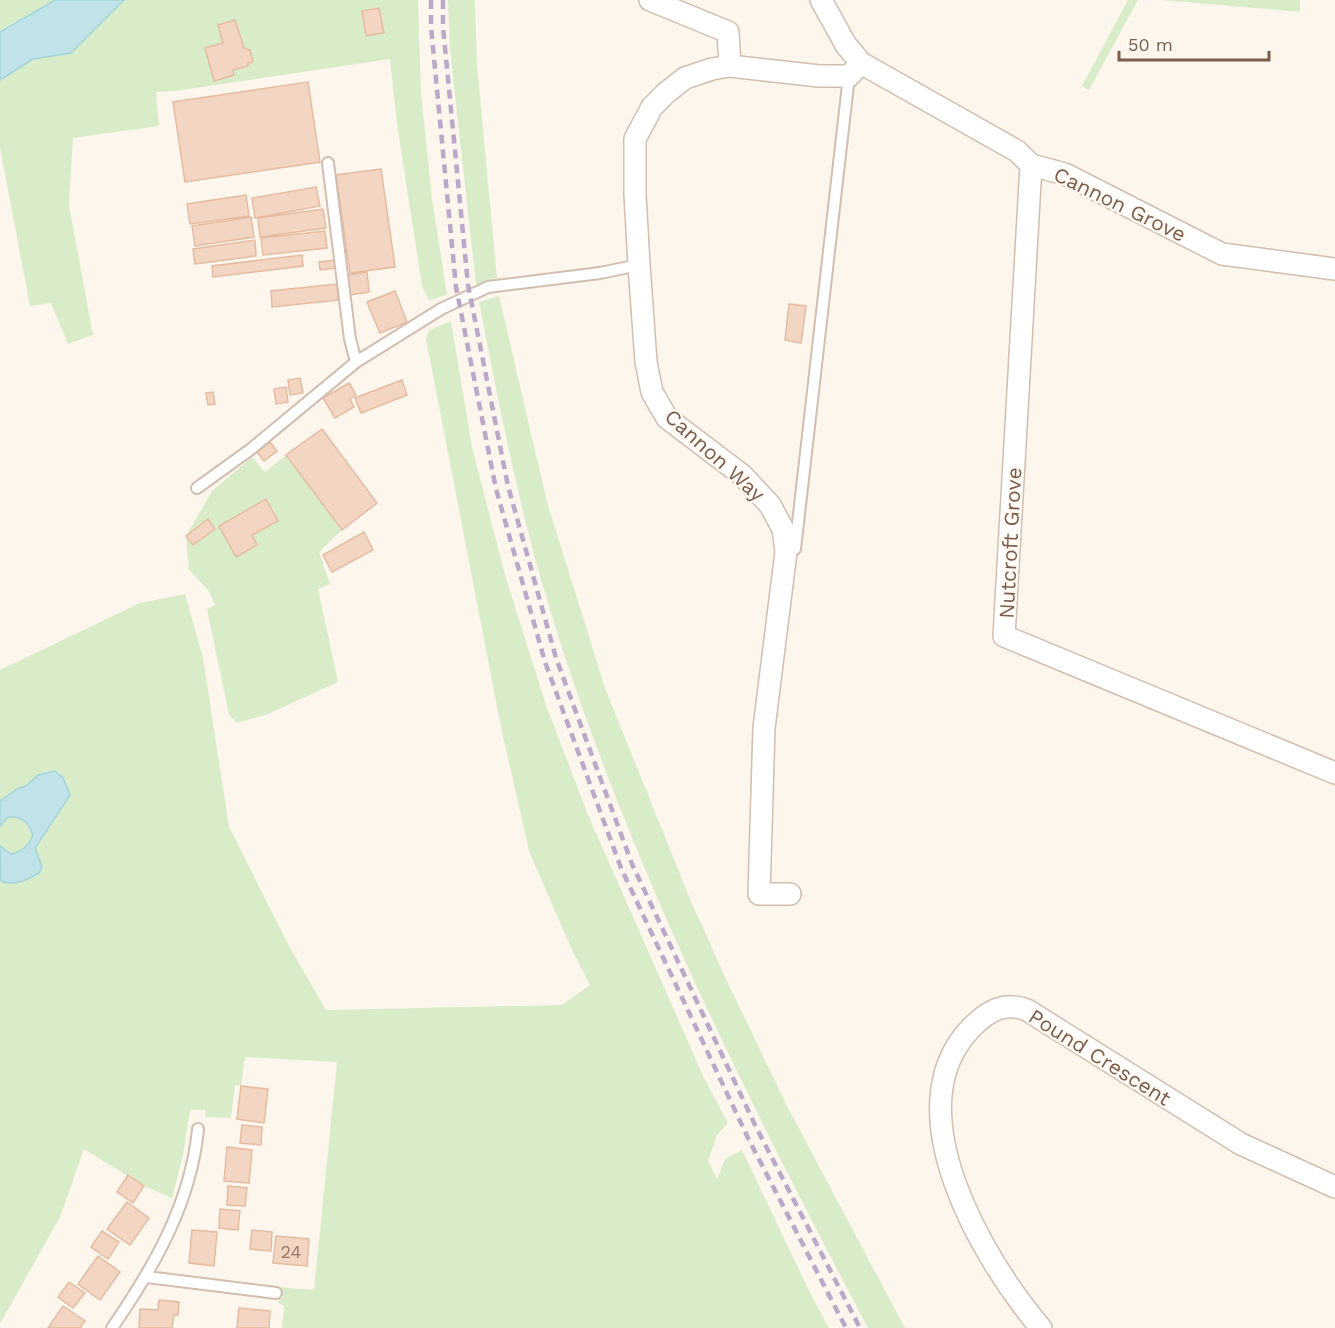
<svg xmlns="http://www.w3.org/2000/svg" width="1335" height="1328" font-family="'Work Sans',sans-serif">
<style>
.green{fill:#d8ecc9}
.water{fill:#bfe3e8;stroke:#a5d3da;stroke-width:1.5}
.building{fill:#f3d5c3;stroke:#e6bba3;stroke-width:1.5}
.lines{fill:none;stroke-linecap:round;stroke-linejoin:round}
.service-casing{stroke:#d1beb0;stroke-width:14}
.minor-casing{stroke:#d1beb0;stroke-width:24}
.service{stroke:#fff;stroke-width:10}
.minor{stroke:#fff;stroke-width:21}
.rail{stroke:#b9a8c9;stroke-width:4.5;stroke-dasharray:9 6;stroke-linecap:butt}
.labels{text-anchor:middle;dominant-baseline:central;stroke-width:4.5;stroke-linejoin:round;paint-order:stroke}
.number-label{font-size:18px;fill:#987a6a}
.street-label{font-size:21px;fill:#7a5c4d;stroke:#fffaf3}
</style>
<rect width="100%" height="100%" fill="#fdf6ec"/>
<path class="green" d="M0 0H55L0 32Z
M124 0H418L421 93 432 199 447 295 429 300 422 286 397 124 390 59 175 91 156 92 159 126 73 138 69 205 93 335 68 344 51 303 30 306 0 148V80L33 59 71 53Z
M448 0H475L477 65 497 278 476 285 450 50Z
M1128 0H1138L1089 90 1082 86Z
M1163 0H1300V12Z
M499 296 547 502 605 688 690 899 726 979 788 1108 905 1328H868C746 1097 627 860 550 610 519 509 499 405 479 302Z
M451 321 472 447 505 575 546 705 588 815 705 1080 728 1123 717 1135 708 1161 717 1179 725 1159 742 1150 811 1295 829 1328H282L284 1306 278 1303 280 1287 314 1290 337 1062 245 1057 241 1086 235 1085 231 1118 206 1117 205 1110H190L183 1155 172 1198 144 1186 84 1149 60 1217 0 1324V670L140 603 185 594 203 658 229 827 289 946 326 1010 562 1005 590 985 571 948 529 851 501 727 426 339 429 330Z
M286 455 342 530 319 552 330 584 318 589 338 682 268 714 237 723 229 715 207 609 215 605 209 591 189 570 186 536 212 491 252 457 265 472Z"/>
<path class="water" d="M55 0H124L71 53 33 59 0 80V32Z
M55 771 63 778 70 795 35 848 42 867 39 873C28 879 13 887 1 881L0 846 11 854C24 851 28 846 33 835 28 822 22 816 8 817L0 826V801L19 788 26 786 38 775Z"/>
<path class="building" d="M379 8 384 33 366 36 362 11Z
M235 20 244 48 250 50 253 62 248 63V66L233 70 234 75 214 81 205 48 223 43 218 25Z
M308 82 320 162 185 182 173 102Z
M381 169 395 267 350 273 336 175Z
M316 187 320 206 255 218 252 198Z
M246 195 249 216 190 224 187 204Z
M323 209 326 228 260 237 258 218Z
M251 217 254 237 195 246 192 226Z
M325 231 327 248 263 255 261 238Z
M255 240 256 256 195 264 193 249Z
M302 255 303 266 213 277 212 266Z
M335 260V268L320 270 319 262Z
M367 272 369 292 350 295 348 275Z
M337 284 338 300 272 307 271 291Z
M395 291 407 322 380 333 367 302Z
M789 304 806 306 801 343 785 340Z
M300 378 303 393 290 395 288 380Z
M402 380 407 395 361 413 355 398Z
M349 383 356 395 350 399 354 407 335 418 323 398Z
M286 387 288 402 276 404 274 389Z
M213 392 215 404 208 405 206 393Z
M322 429 377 503 342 530 286 455Z
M270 442 277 451 264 461 257 452Z
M266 499 278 521 252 535 257 545 236 557 219 526Z
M208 519 215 529 193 545 186 536Z
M364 532 373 550 332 572 323 555Z
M241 1086 268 1089 264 1123 237 1119Z
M242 1125 262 1127 261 1145 240 1143Z
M227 1147 252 1150 249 1183 224 1181Z
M128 1175 144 1186 133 1203 117 1192Z
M228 1186 247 1188 245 1206 227 1205Z
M127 1202 149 1218 130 1245 107 1229Z
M220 1209 240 1211 238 1230 219 1228Z
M192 1230 217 1232 214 1266 189 1263Z
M252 1230 272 1232 271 1251 250 1249Z
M102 1231 119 1242 108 1259 91 1247Z
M276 1236 309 1239 307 1266 273 1263Z
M98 1256 120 1272 100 1300 78 1284Z
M69 1282 85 1293 73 1308 58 1297Z
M159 1300 179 1302 178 1315H174L172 1328H139L140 1309 158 1310Z
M63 1306 85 1321 80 1328H48Z
M239 1308 270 1311 269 1328H237Z"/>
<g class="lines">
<defs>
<path id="service" d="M328 163 350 339 356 362
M197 488 251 449 356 362 441 309 488 287 600 273 639 265
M786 552 795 549 849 76
M147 1277 276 1293
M112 1328C154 1267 191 1203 198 1129"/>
<path id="minor" d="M650 0 728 32 730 66
M821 0 846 45 861 63 1017 151 1031 165 1065 174 1222 254 1335 269
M1031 165 1004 636 1335 773
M790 894H759L764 728 786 552 783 529 770 505 742 475 667 418 652 392 646 362 639 265 635 194V139L652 107 666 93 685 78 712 69 730 66 819 76H849L861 63
M1041 1328C983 1260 893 1109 971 1028 988 1011 1004 1001 1027 1010L1241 1144 1335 1187"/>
</defs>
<use href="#service" class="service-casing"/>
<use href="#minor" class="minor-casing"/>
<use href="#service" class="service"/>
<use href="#minor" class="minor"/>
<path class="rail" d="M431 0V27L456 287 496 489 545 662 621 868 748 1138 846 1328
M443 0V27L468 285 508 486 556 658 632 864 756 1127 860 1328"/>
</g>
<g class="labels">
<g class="number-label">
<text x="291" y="1251">24</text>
</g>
<g class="street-label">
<text transform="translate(1120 204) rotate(26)">Cannon Grove</text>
<text transform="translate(715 455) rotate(42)">Cannon Way</text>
<text transform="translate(1010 543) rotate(-87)">Nutcroft Grove</text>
<text transform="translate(1100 1057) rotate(32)">Pound Crescent</text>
</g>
</g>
<path d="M1119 51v9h150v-9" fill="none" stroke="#7a5c4d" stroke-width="3"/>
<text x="1128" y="51" font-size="18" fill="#7a5c4d" stroke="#fffaf3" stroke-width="4.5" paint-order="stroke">50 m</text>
</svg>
